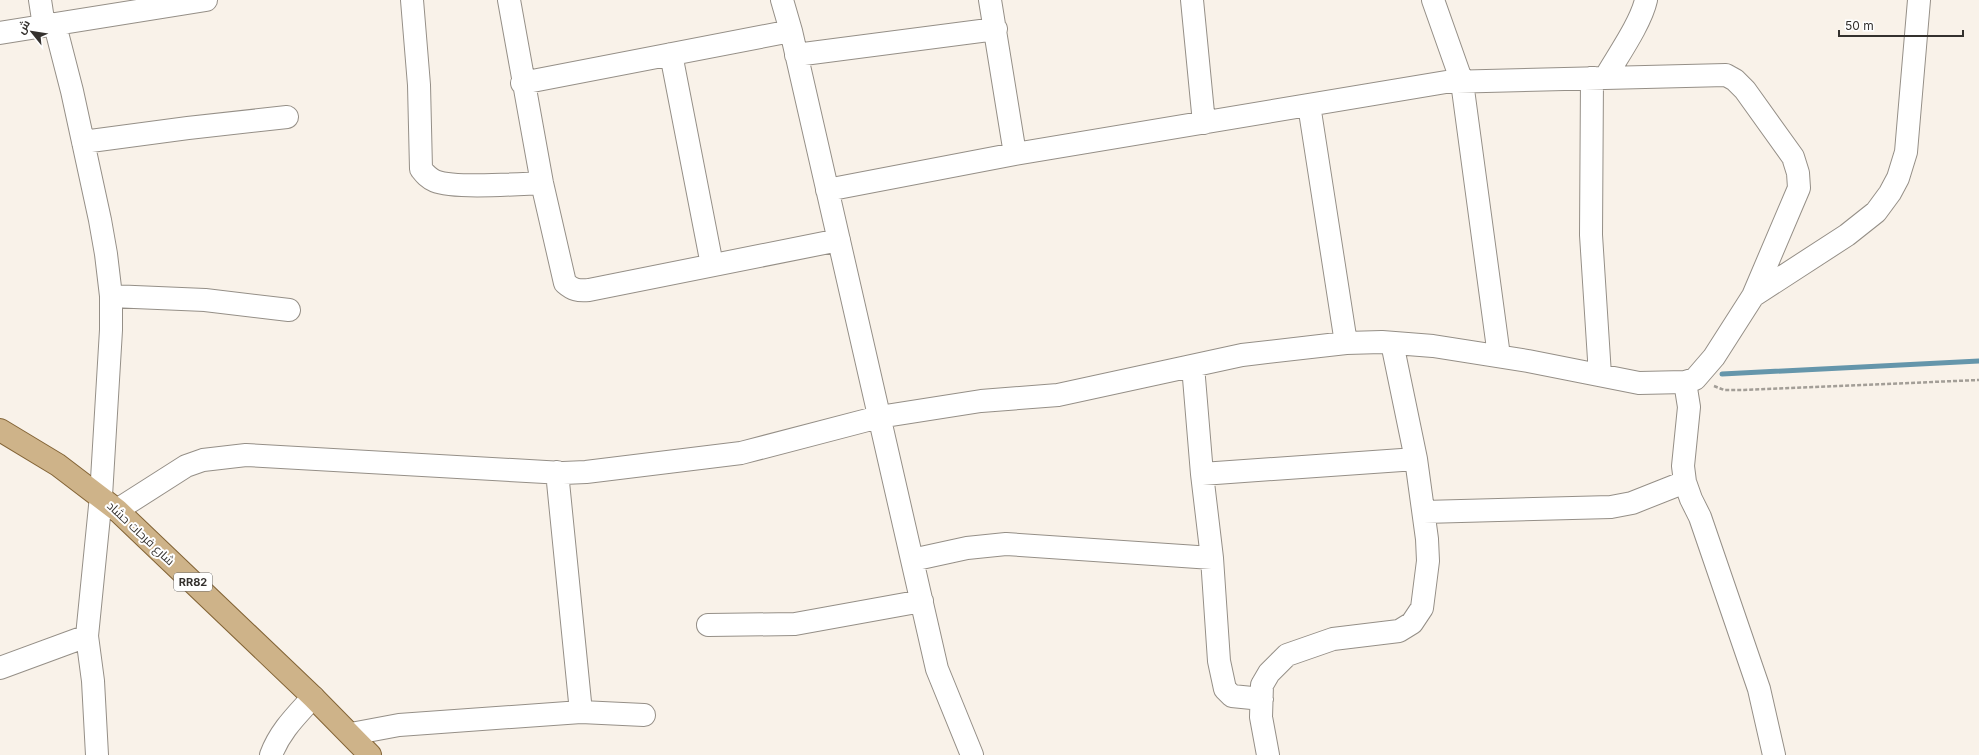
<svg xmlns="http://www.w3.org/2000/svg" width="1979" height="755" font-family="Inter,Cairo,sans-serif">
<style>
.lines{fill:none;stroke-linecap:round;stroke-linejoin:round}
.stream{stroke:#6596ab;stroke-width:5}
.minor-casing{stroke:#958f87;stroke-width:24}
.major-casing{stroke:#836436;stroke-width:24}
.path{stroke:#a39e97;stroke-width:2.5;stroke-dasharray:4 2;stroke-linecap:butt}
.minor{stroke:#fff;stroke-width:22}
.major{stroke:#ceb389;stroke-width:22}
.labels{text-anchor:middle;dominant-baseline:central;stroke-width:4;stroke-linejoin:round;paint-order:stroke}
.shield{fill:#fff;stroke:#716f6d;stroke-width:1}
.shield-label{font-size:11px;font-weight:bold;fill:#34312e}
.street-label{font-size:12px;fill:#34312e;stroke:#fff}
</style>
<rect width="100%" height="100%" fill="#f9f2e9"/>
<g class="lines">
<path class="stream" d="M1722 374 1979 361"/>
<defs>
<path id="minor" d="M40 0 44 26
M412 0 419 85 421 169C425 174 428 178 435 181 454 189 518 184 542 183
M509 0 542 183 565 283C573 290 578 291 589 290L839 240
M782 0 791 31 937 669 972 755
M990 0 1015 154
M1192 0 1204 123
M1433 0 1462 82 1499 356
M55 25 72 91 100 220 106 254 111 296V330L101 496 87 636 93 681 97 755
M0 33 206 0
M671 54 712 265
M796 55 996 29
M1592 78 1591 235 1600 375
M1605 78C1617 57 1641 23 1646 0
M522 83 791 31
M1309 105 1346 343
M83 142 188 128 287 117
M111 296 205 300 289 310
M1753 296 1847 235 1876 212 1890 193 1898 178 1906 152 1919 0
M1193 366 1202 474 1212 558 1219 661 1225 689 1232 696 1262 699
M1685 382 1689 407 1683 466 1685 482 1691 499 1700 517 1759 689 1774 755
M557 472 581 712
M1202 474 1416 459
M117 510 186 466 203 460 246 455 563 473 586 472 741 453 879 417 981 401 1058 395 1242 355 1346 343 1382 342 1433 346 1528 361 1639 383 1685 382 1695 379 1714 357 1753 296 1799 188 1798 173 1793 157 1745 90 1735 80 1726 75 1446 82 1015 154 827 190
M1424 512 1611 507 1632 503 1685 482
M912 560 967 548 1006 544 1212 558
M708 625 795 624 922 601
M0 668 87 636
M351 734 399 725 581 712 644 715
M271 755C280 731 296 716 313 697
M1268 755 1261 717 1262 685 1269 673 1287 655 1333 639 1399 631 1412 623 1422 608 1428 561 1427 539 1416 459 1392 343"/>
<path id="major" d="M0 430 58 465 117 510 313 697 370 755"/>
</defs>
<use href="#minor" class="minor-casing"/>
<use href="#major" class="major-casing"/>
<path class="path" d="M1714 386 1724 390H1744L1979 380"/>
<use href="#minor" class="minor"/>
<use href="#major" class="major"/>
</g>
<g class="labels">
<rect class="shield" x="174" y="573" width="38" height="18" rx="3"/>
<g class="shield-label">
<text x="193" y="582">RR82</text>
</g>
<g class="street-label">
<text transform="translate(141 533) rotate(43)">شارع فرحات حشاد</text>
</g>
</g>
<g transform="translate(32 32) rotate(300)" stroke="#ffffff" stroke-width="3" paint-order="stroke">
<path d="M0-3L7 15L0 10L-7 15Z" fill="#34312e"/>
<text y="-6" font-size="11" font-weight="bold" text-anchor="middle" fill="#34312e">ش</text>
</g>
<path d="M1839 30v6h124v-6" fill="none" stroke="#34312e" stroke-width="2"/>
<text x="1845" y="30" font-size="12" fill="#34312e" stroke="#ffffff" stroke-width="3" paint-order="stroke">50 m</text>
</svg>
